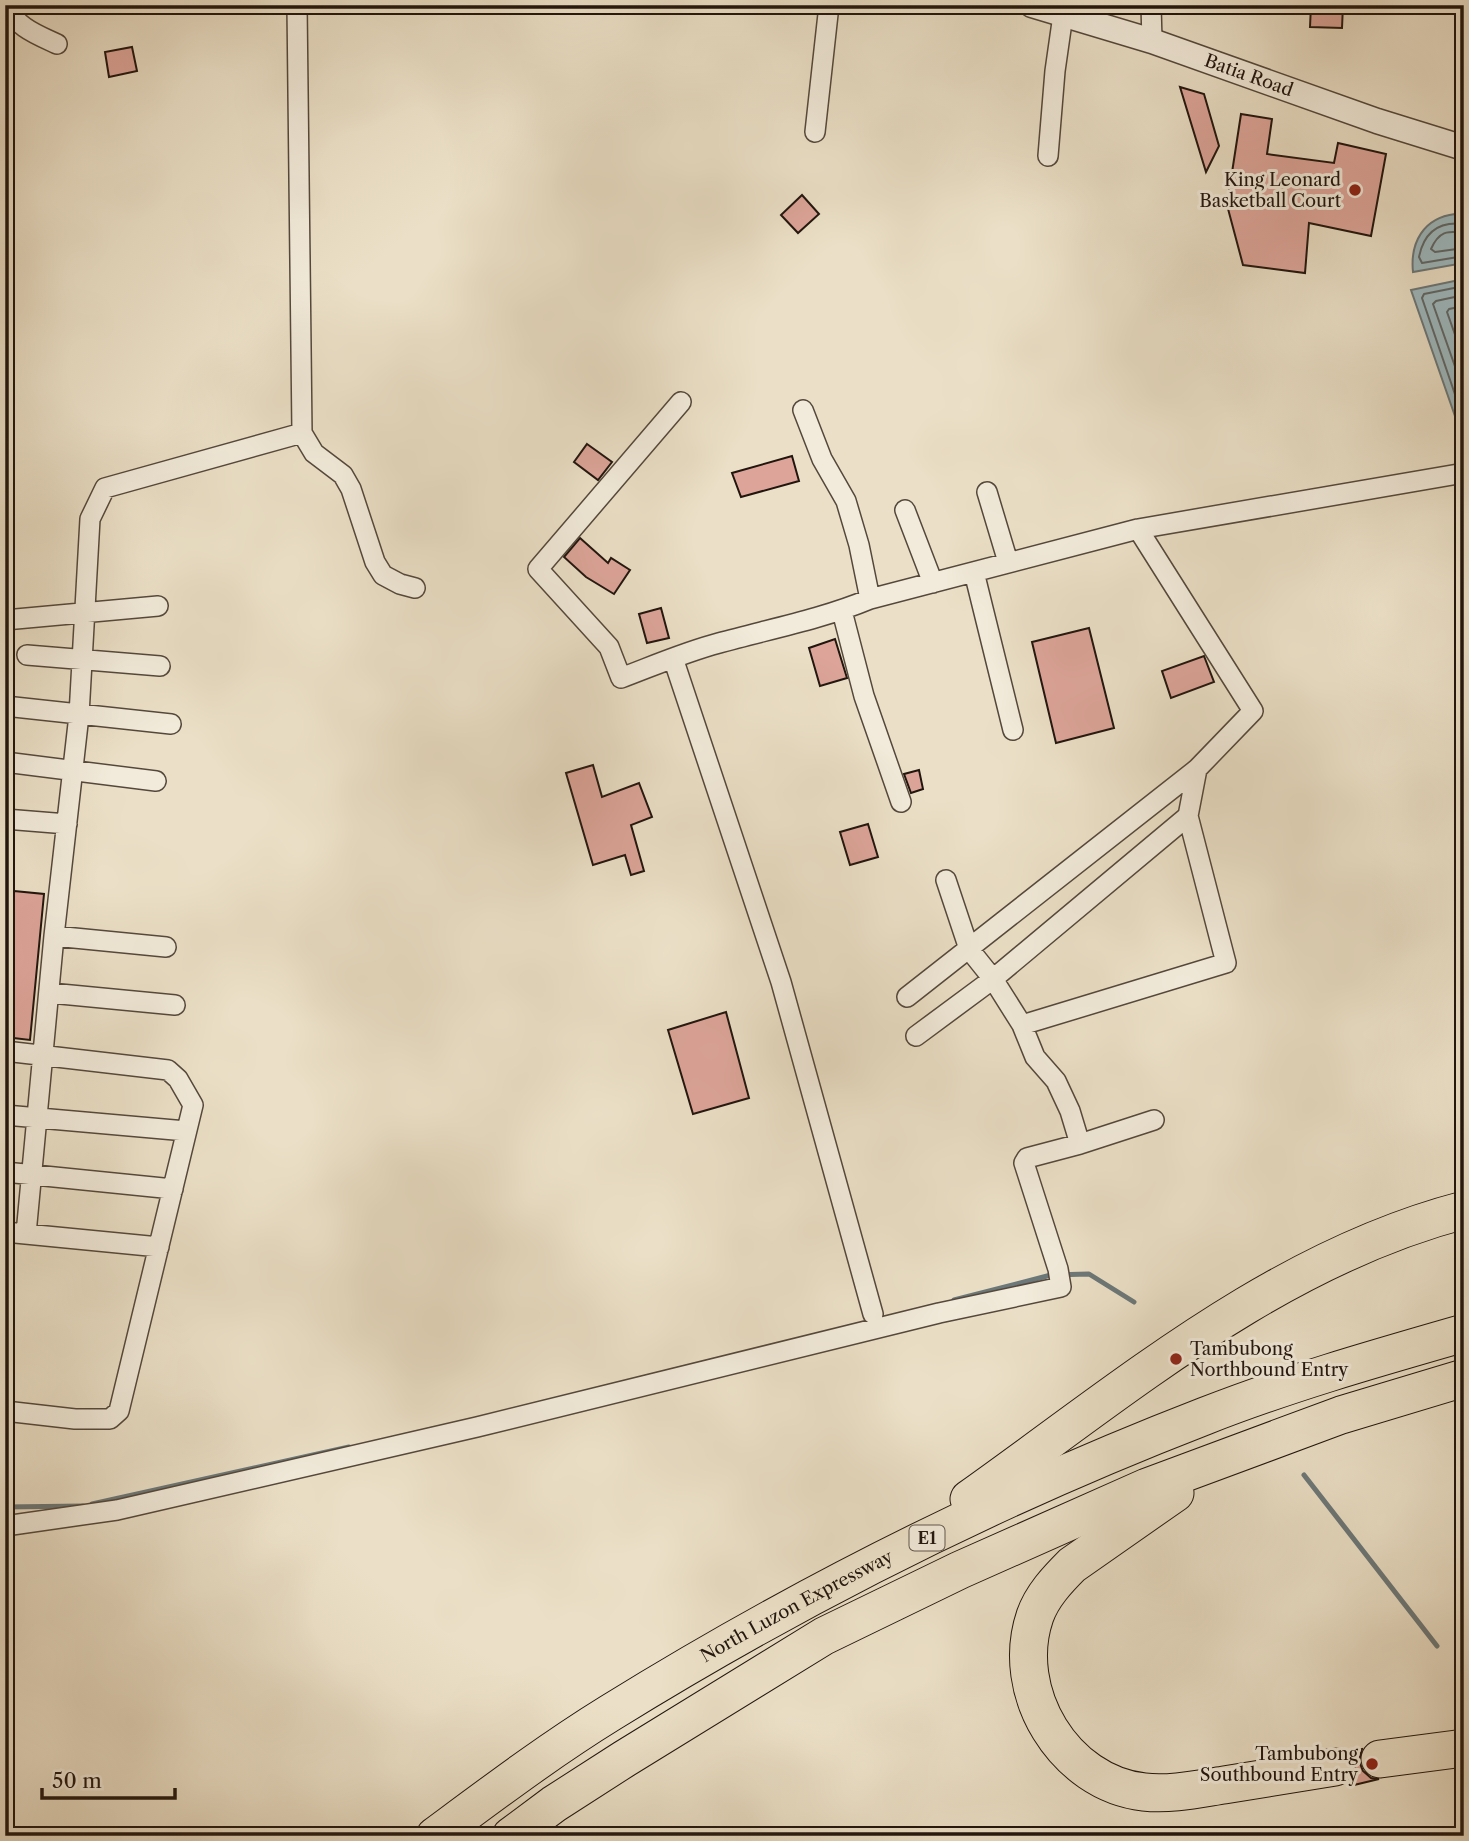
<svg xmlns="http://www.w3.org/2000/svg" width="1469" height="1841" font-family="'Libre Caslon Text',serif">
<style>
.water{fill:#9ebac1;stroke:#6c7879;stroke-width:2}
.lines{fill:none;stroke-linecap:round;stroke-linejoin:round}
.shore{stroke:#606868;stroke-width:2}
.stream{stroke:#6c7879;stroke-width:5}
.building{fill:#dda59a;stroke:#21150e;stroke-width:2}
.minor-casing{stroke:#54483c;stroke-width:22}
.tertiary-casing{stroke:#54483c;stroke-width:27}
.motorway-casing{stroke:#21150e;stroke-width:39}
.minor{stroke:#f2ebdb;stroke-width:19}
.tertiary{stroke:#f2ebdb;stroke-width:24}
.motorway{stroke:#ebe0c7;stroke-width:37}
.poi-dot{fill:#8f2418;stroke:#f2ebdb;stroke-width:2.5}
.labels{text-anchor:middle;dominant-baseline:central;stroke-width:6;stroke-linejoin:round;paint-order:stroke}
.shield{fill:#f2ebdb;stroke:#60554c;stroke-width:2}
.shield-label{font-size:16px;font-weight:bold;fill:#21150e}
.street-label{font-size:18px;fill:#21150e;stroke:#f2ebdb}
.poi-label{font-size:18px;fill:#21150e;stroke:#f2ebdb;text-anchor:end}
</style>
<rect width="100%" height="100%" fill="#ebe0c7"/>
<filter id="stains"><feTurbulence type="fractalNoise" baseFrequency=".00286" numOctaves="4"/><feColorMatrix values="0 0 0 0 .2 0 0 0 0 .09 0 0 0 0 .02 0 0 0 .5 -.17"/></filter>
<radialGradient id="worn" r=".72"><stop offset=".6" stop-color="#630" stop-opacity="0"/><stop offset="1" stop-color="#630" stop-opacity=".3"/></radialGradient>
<path class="water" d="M1455 214 1464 218V263L1413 272C1410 243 1423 218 1455 214Z
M1464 279V418L1456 419 1411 290Z"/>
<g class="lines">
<path class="shore" d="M1464 224C1439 221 1424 232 1419 257L1422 263 1464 256
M1464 232C1447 231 1439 231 1431 249L1435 252 1464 248
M1464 286 1424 294 1422 298 1460 409 1464 412
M1464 295 1436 301 1433 304 1464 392
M1464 306 1449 309 1447 312 1464 360"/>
<path class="stream" d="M954 1300 1051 1275 1089 1274 1134 1302
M1304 1475 1437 1646
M92 1504 349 1447
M5 1507 83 1506"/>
</g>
<path class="building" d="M1311 5H1343L1342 28 1310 27Z
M132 47 137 71 109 77 105 52Z
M1180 87 1204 94 1219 146 1206 172Z
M1241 114 1272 119 1267 154 1334 163 1338 143 1386 154 1371 236 1309 223 1305 273 1243 265 1227 205Z
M802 195 819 214 798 233 781 215Z
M587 444 612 462 598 480 574 462Z
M792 456 799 481 741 497 732 473Z
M580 538 608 563 611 558 630 570 614 594 586 577 564 557Z
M661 608 669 638 647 643 639 614Z
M1089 628 1114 728 1056 743 1032 642Z
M835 639 847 678 820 686 809 648Z
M1204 656 1214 682 1171 698 1162 671Z
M593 765 602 797 639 783 652 817 631 825 644 871 631 875 625 855 593 865 566 773Z
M919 770 923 789 911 793 904 774Z
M868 824 878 857 850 865 840 832Z
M14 891 44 894 30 1040 5 1037V981Z
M726 1012 749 1098 693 1114 668 1030Z
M1362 1749 1359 1761 1363 1771 1371 1778 1379 1779 1354 1785 1352 1778 1356 1764 1348 1752Z"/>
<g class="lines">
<defs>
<path id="minor" d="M9 5C12 26 40 36 57 44
M1151 5 1152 41
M815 132 829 5
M1048 156 1055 71 1063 15
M681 402 538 569 609 647 621 678C653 666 685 652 719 643 770 629 822 619 870 599L1138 529 1464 473
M803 410 822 459 846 501 859 545 870 599
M302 433 314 453 343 475 351 489 375 562 383 575 400 584 415 588
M987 492 1008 562
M905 510 933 583
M974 572 1013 730
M842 611 864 696 901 802
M5 620 158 606
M27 655 160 666
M673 658 781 982 873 1314
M5 706 171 724
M5 762 156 781
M5 819 67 824
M946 880 969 949 993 979 1022 1025 1035 1057 1056 1081 1070 1111 1080 1144
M54 936 166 947
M50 993 175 1005
M907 997 1197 769 1253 711 1138 529
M1022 1025 1226 963 1188 816
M916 1036 993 979 1188 816 1197 769
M5 1051 168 1070 178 1079 193 1105 119 1411 110 1419H75L5 1411
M5 1115 186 1131
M5 1172 173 1189
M5 1232 159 1247
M26 1234 54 936 79 715 90 519 105 488 302 433 297 5
M5 1526 117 1510 477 1427 939 1313 1061 1287 1058 1269 1024 1163 1027 1158 1080 1144 1154 1120"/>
<g id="tertiary">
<path id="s1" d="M1032 5 1152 41 1377 121 1464 148"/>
</g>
<g id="motorway">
<path d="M1175 1493 1072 1565C1057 1580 1042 1596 1035 1616 1009 1692 1064 1783 1144 1792 1170 1795 1198 1789 1224 1785 1261 1779 1298 1773 1335 1767"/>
<path d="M969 1499C1124 1389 1276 1259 1464 1210"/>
<path d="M1380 1759 1464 1748"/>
<path id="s2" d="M435 1836C493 1793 550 1750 610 1713 799 1596 998 1496 1205 1416 1289 1383 1377 1358 1464 1333"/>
<path d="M511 1836 554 1804 624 1759 824 1636 960 1570 1147 1487 1341 1415 1464 1378"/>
</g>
</defs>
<use href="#minor" class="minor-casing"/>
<use href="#tertiary" class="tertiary-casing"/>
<use href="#motorway" class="motorway-casing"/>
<use href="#minor" class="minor"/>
<use href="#tertiary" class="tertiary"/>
<use href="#motorway" class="motorway"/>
</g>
<g class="poi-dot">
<circle cx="1355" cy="190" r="7"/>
<circle cx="1176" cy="1359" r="7"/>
<circle cx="1372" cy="1764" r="7"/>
</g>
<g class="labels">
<rect class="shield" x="909.5" y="1525.5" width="35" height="25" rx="5"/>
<g class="shield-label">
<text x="927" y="1538">E1</text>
</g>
<g class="street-label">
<text stroke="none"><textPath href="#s1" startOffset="228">Batia Road</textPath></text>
<text stroke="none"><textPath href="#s2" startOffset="429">North Luzon Expressway</textPath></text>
</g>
<g class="poi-label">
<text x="1341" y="180">King Leonard<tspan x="1341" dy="21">Basketball Court</tspan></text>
<text x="1190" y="1349" text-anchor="start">Tambubong<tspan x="1190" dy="21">Northbound Entry</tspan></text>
<text x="1358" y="1754">Tambubong<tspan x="1358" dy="21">Southbound Entry</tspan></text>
</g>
</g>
<rect width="1469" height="1841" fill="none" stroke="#ebe0c7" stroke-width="28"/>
<rect x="7" y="7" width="1455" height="1827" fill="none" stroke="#21150e" stroke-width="3.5"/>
<rect x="14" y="14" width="1441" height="1813" fill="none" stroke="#21150e" stroke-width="2"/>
<path d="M42 1788v10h133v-10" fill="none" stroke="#21150e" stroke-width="3.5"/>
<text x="52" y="1788" font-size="21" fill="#21150e" stroke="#f2ebdb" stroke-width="5" paint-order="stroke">50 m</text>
<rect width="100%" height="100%" filter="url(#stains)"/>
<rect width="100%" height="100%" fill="url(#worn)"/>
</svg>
